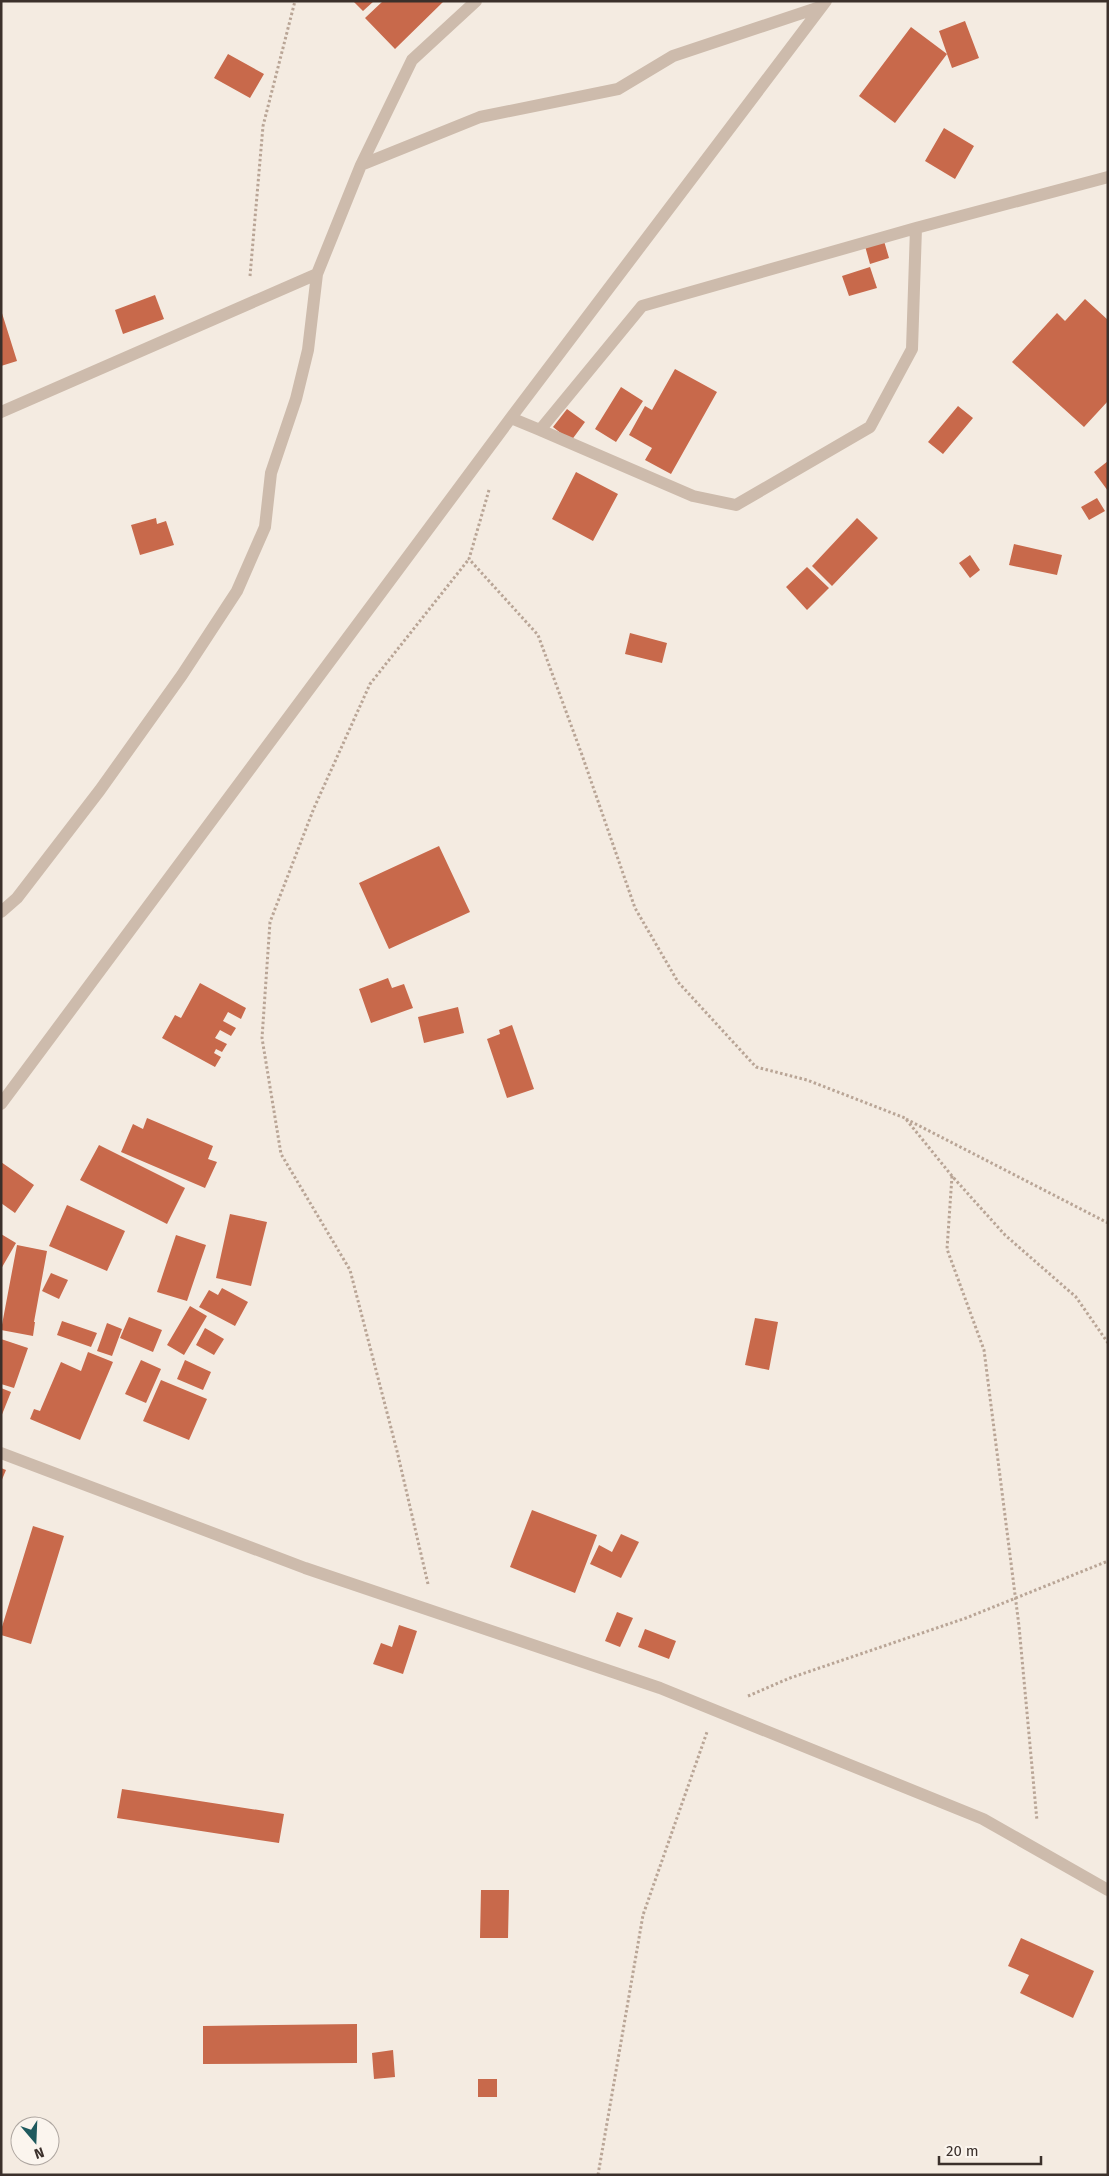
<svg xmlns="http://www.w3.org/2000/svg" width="1109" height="2176" font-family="'Fira Sans',sans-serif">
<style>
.building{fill:#c8694b}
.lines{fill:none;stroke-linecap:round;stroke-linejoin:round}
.path{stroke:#b9a596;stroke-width:3;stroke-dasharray:2.5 2.5;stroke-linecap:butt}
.minor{stroke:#cdbbac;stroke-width:12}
</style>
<rect width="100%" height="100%" fill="#f4ebe1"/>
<path class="building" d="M353 1H374L363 11Z
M383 1H444L395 49 365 18Z
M965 21 979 58 952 68 947 54 895 123 859 96 911 27 947 54 939 31Z
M228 54 264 74 250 98 214 78Z
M944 128 974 146 955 179 925 161Z
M884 241 889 258 870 264 865 246Z
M870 267 877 288 849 296 842 276Z
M155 295 164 319 123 334 115 310Z
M1085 299 1108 320V401L1084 427 1012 362 1057 313 1065 321Z
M1 310 17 361 1 366Z
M675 369 717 392 671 474 645 460 652 448 629 435 645 406 652 410Z
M621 387 643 401 616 442 595 429Z
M958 406 973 418 943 454 928 442Z
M567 409 585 422 571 441 553 427Z
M1108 461V491L1094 472Z
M576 472 618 494 593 541 552 519Z
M1097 498 1105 511 1089 520 1081 507Z
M156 518 157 524 166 521 174 545 140 555 131 525Z
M857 518 878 538 832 586 812 566Z
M1014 544 1062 555 1057 575 1009 565Z
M970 555 980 570 970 578 959 563Z
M807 567 829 588 807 610 786 587Z
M630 633 667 643 662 663 625 654Z
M439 846 470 912 389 949 359 883Z
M388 978 392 988 404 984 413 1008 371 1023 359 989Z
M200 983 246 1008 241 1019 228 1012 223 1021 236 1028 231 1036 220 1030 215 1038 227 1044 222 1052 216 1049 214 1053 221 1057 215 1067 162 1038 175 1015 181 1018Z
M458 1007 464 1033 424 1043 418 1017Z
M512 1025 534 1089 507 1098 487 1039 500 1034 499 1030Z
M147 1118 213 1146 208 1159 217 1162 205 1188 121 1152 133 1124 143 1129Z
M99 1145 185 1188 167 1224 80 1180Z
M1 1162 34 1185 15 1213 1 1203Z
M67 1205 125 1231 107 1271 49 1246Z
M230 1214 267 1222 251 1286 216 1278Z
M1 1234 16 1243 1 1269Z
M176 1235 206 1245 187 1301 157 1292Z
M17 1245 47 1251 34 1322H35L33 1336 1 1330Z
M51 1273 68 1280 59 1299 42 1291Z
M222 1288 248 1302 235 1326 199 1307 209 1290 218 1295Z
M190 1306 207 1316 184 1355 167 1345Z
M129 1317 162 1330 153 1352 120 1338Z
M755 1318 778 1322 769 1370 745 1365Z
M62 1321 97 1333 91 1347 57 1335Z
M107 1323 122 1329 112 1356 97 1351Z
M205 1328 224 1339 214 1355 196 1345Z
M1 1339 28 1348 14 1388 1 1384Z
M88 1352 113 1362 80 1440 30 1419 34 1409 40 1411 61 1362 81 1371Z
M141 1360 161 1369 146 1403 125 1394Z
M185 1360 211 1372 203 1390 177 1379Z
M161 1380 207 1399 189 1440 143 1421Z
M1 1388 11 1392 1 1417Z
M1 1468 6 1470 1 1482Z
M532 1510 597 1535 575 1593 510 1567Z
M33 1526 64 1536 31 1644 1 1635V1630Z
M621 1534 639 1542 621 1578 590 1564 599 1545 612 1552Z
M617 1612 633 1618 620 1647 605 1641Z
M399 1625 417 1631 403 1674 373 1664 381 1643 392 1647Z
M645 1629 676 1641 669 1659 638 1647Z
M122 1789 284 1814 279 1843 117 1818Z
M481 1890H509L508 1938H480Z
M1021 1938 1094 1971 1073 2018 1020 1993 1029 1975 1008 1966Z
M357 2024V2063L203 2064V2026Z
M393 2050 395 2077 374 2079 372 2053Z
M478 2079H497V2097H478Z"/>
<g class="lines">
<path class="path" d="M250 276 263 126 295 1
M489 490 469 559 538 635 582 755 635 908 678 982 756 1067 807 1080 905 1118 952 1176 1005 1235 1076 1297 1108 1343
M906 1119 1108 1223
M952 1176 947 1249 984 1350 1019 1626 1037 1821
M428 1584 397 1451 350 1270 281 1154 262 1038 270 922 314 808 370 684 469 559
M748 1696 790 1678 966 1618 1108 1561
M598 2175 643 1915 707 1732"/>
<path class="minor" d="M361 165 480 117 618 89 673 56 820 7
M1 412 317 274
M511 418 540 430 642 306 916 228 1108 177
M540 430 693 496 736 505 870 427 912 349 916 228
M1 912 17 898 100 790 182 675 237 591 265 527 271 473 296 399 308 350 317 274 361 165 412 60 476 1
M1 1104 519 407 826 1
M1 1453 305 1568 660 1688 983 1819 1108 1890"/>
</g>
<rect width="1109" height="2176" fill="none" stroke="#3b302b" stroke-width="5"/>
<g transform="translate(35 2141) rotate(161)"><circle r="24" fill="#fbf5ee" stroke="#aea6a0"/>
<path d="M0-4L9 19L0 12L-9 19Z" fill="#1f5a5e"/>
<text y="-8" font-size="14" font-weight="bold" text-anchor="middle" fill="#3b302b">N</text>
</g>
<path d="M939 2156v8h102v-8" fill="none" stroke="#3b302b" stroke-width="2.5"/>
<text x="946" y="2156" font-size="15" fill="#3b302b" stroke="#fbf5ee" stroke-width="4" paint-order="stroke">20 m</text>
</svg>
